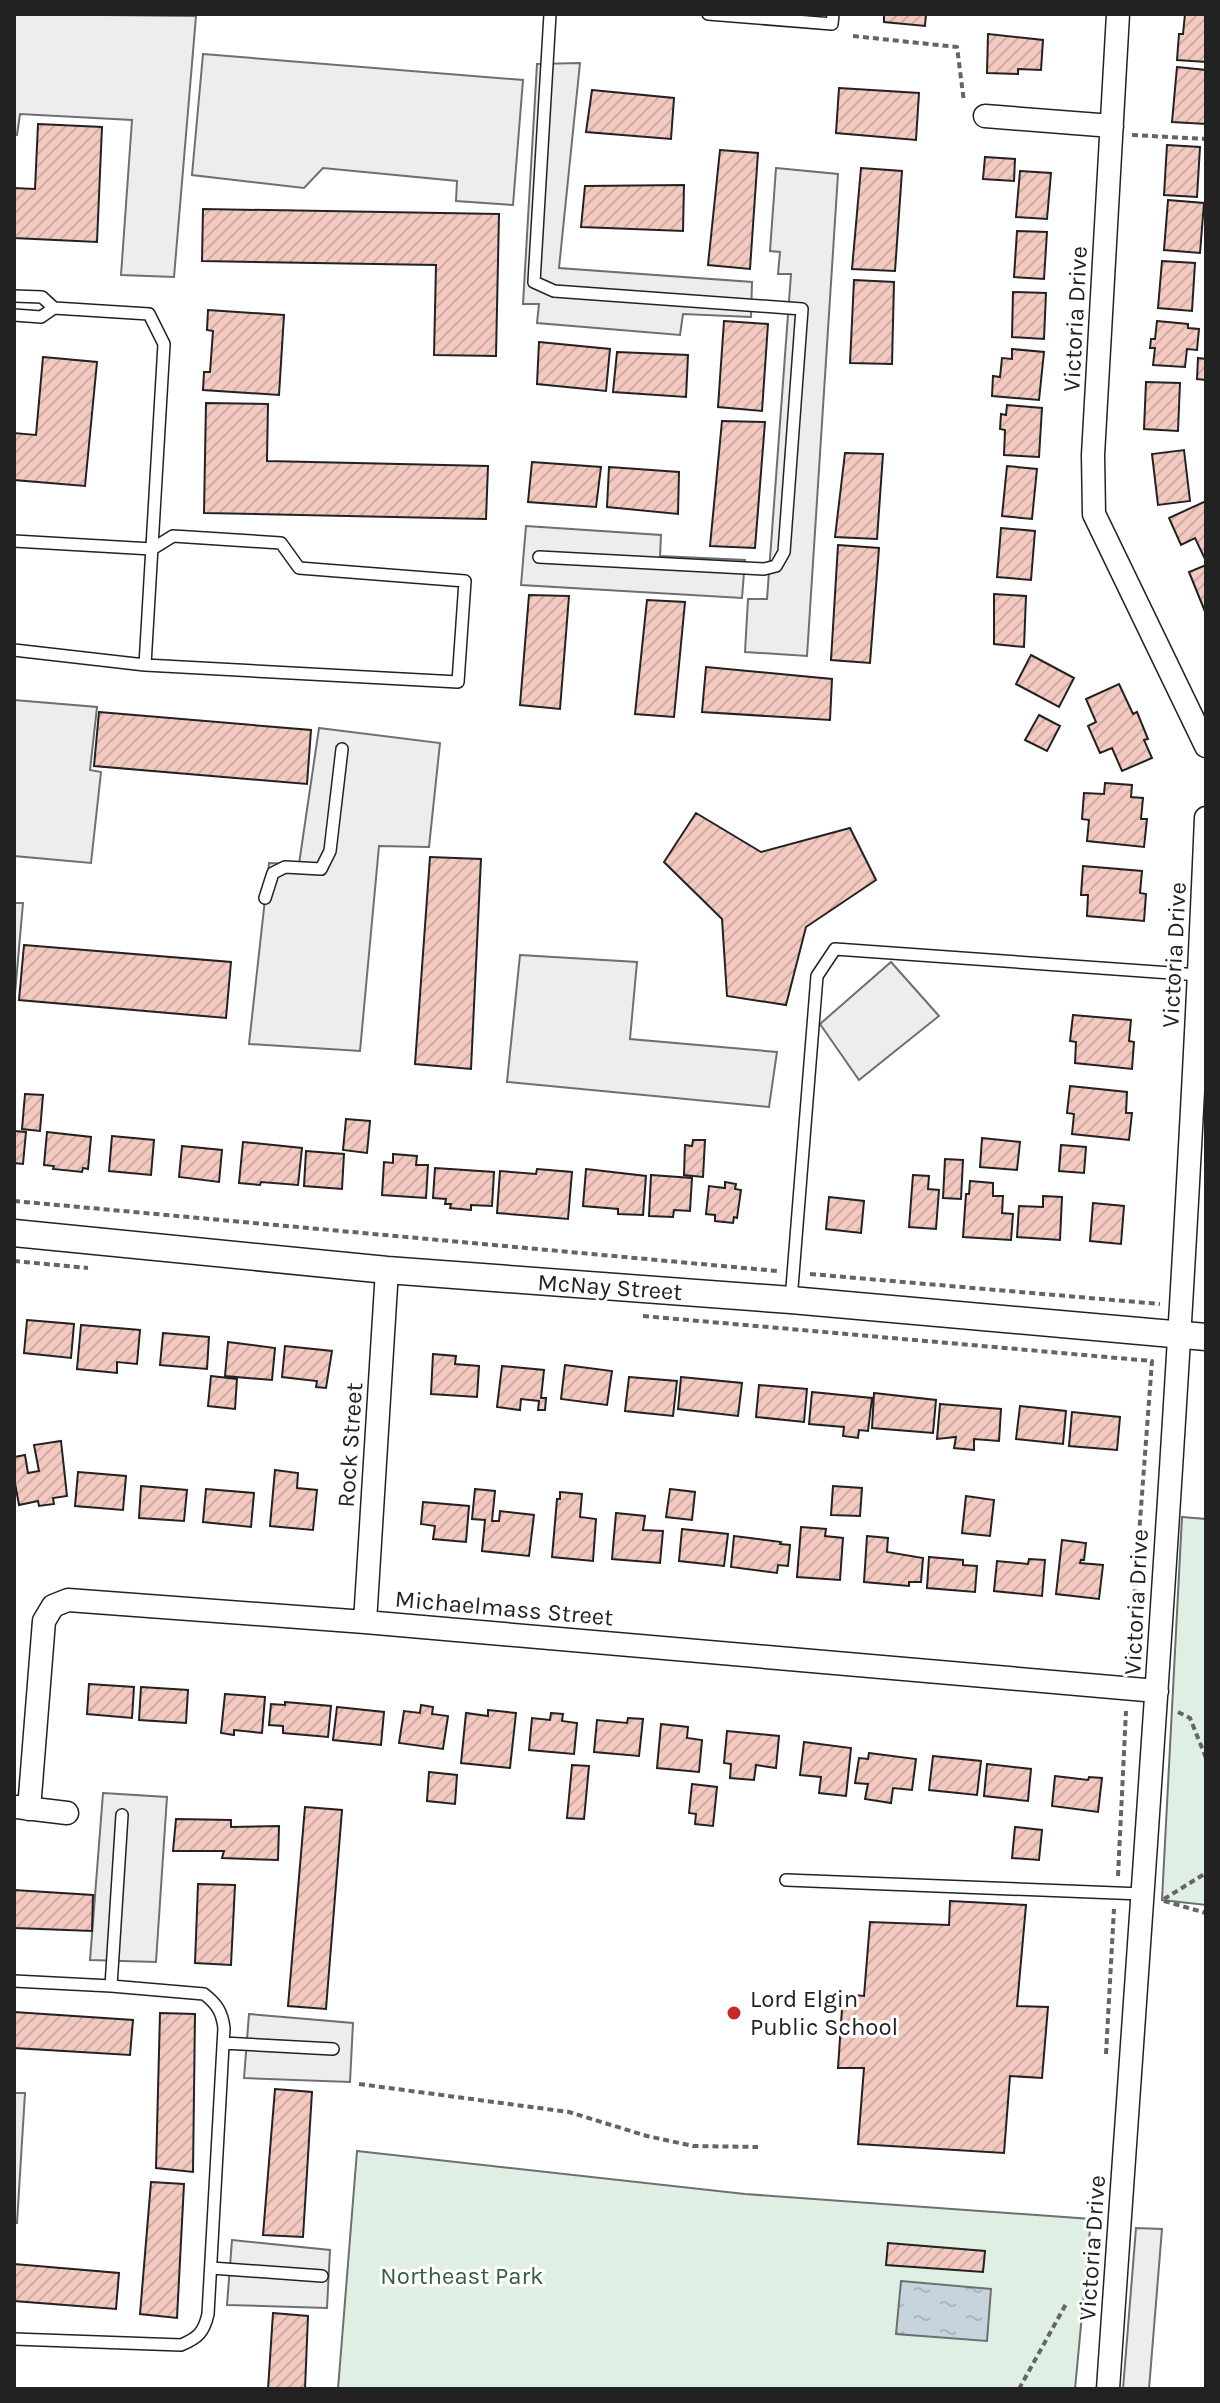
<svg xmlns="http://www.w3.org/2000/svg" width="1220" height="2403" font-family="Karla,sans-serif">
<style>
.green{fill:#e0efe3;stroke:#6f6f6f;stroke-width:2}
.parking{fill:#ededed;stroke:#6f6f6f;stroke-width:2}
.water{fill:url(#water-ripples);stroke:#6f6f6f;stroke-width:2}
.building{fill:url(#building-hatch);stroke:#222;stroke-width:2}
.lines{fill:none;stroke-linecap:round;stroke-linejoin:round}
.service-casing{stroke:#222;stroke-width:14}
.minor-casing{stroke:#222;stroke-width:25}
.tertiary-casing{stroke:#222;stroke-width:29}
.path{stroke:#646464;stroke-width:4;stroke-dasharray:6 4;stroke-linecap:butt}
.service{stroke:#fff;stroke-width:11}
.minor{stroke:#fff;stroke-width:22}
.tertiary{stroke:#fff;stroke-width:26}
.poi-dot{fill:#c62828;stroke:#fff;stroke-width:3}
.labels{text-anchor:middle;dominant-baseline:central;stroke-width:6;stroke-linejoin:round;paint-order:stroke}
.street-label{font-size:24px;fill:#222;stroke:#fff}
.poi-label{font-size:24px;fill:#222;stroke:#fff;text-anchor:start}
.park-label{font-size:24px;fill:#2f5e38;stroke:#fff}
</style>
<defs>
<pattern id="water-ripples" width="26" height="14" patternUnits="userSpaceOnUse" patternTransform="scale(2)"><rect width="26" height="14" fill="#c7d3dd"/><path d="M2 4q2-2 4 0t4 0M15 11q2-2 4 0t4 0" fill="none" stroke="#abb5bd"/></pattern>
<pattern id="building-hatch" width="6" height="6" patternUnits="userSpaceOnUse" patternTransform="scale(2)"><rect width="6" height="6" fill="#f3c9c0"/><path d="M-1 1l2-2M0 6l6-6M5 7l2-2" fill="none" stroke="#d0aca5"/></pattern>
</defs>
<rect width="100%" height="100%" fill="#fff"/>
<path class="green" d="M1182 1517 1206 1519V1905L1162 1900Z
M357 2151 745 2194 1091 2219 1075 2389H338Z"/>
<path class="parking" d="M14 14 196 16 174 277 121 275 132 120 20 114 17 135 14 134Z
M203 54 523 80 513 205 456 201 457 181 323 168 304 188 192 175Z
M580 63 559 268 752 282 751 317 683 314 680 335 537 323 539 304H523L537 64Z
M776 168 838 174 807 656 745 652 748 599H767L791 274H778L780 252 770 251Z
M526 526 661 535 660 556 745 560 742 598 521 585Z
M14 700 97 707 90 770 101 772 91 863 14 856Z
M319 728 440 743 429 847 379 846 360 1051 249 1044 269 863 299 864Z
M14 903H23L14 1005Z
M520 955 637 962 630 1039 777 1052 769 1107 507 1082Z
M891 962 939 1016 859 1080 820 1024Z
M103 1793 167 1797 156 1962 90 1960Z
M249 2014 353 2023 350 2082 244 2078Z
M14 2093H25L17 2223H14Z
M1136 2228 1162 2229 1149 2389H1123Z
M232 2240 330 2250 327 2308 227 2305Z"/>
<path class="water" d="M901 2281 991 2289 987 2341 896 2334Z"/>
<path class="building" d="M884 14H926L925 26 884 22Z
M1185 14H1206V62L1177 60 1179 34H1183Z
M988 34 1043 40 1041 70 1018 69V74L987 73Z
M1177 67 1206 70V124L1172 122Z
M839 88 919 93 916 140 836 133Z
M592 90 674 98 671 139 586 132Z
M38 124 102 127 97 242 14 238V188L35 189Z
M1167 145 1200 147 1197 197 1164 195Z
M720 150 758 153 750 269 708 265Z
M985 157 1015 159 1014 181 983 179Z
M861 168 902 171 895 271 852 269Z
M1020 171 1051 173 1047 219 1016 217Z
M684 185 683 231 581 227 585 186Z
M1168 200 1204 203 1200 253 1164 250Z
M203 209 499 214 496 356 434 355 436 265 202 261Z
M1017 231 1047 232 1044 279 1014 277Z
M1162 261 1195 263 1192 311 1158 308Z
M854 280 894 282 892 364 850 363Z
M1013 292 1046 293 1044 339 1012 337Z
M208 310 284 315 279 395 203 390 204 372H210L213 331 207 330Z
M724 321 768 324 762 411 718 407Z
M1157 321 1188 324V328L1199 329 1197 350 1187 349 1185 367 1153 365 1155 348H1150L1151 339H1155Z
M539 342 610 349 606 391 537 384Z
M1012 349 1044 352 1039 400 992 396 993 376 1000 377 1002 358 1012 359Z
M617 352 688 355 686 397 613 392Z
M43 357 97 362 85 486 14 480V433L36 435Z
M1198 358 1206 359V380L1197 379Z
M1146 382 1180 383 1178 431 1144 429Z
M206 403 268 404 267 461 488 466 486 519 204 513Z
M1007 405 1042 408 1039 457 1004 455 1005 430 1000 429 1001 414 1006 415Z
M722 421 765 422 755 548 710 546Z
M1184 450 1190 501 1158 505 1152 454Z
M845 453 883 454 877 539 835 537Z
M532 462 601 467 596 507 528 502Z
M1007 466 1037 469 1032 519 1002 516Z
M609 467 679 472 678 514 607 507Z
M1206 501V558L1205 559 1195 538 1181 545 1169 518Z
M1001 528 1035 531 1031 580 997 577Z
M838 545 879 548 870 663 831 660Z
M1206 565V614L1189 572Z
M994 594 1026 596 1024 647 994 644Z
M529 595 569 596 560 709 520 705Z
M647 600 685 602 674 717 635 714Z
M1031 655 1074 678 1059 707 1016 684Z
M706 667 832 679 830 720 702 712Z
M1119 684 1133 714 1137 712 1148 739 1144 740 1152 758 1122 771 1112 748 1100 753 1088 726 1096 722 1086 699Z
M99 712 311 730 307 784 94 766Z
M1039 715 1060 726 1047 751 1025 740Z
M1105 783 1132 785 1131 797 1143 798 1141 819H1147L1144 847 1087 841 1089 820 1082 819 1084 793 1104 794Z
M696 813 761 852 850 828 876 880 806 927 786 1005 727 996 722 919 664 862Z
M430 857 481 859 471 1069 415 1064Z
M1083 866 1142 871 1140 893 1146 894 1144 921 1087 916 1088 895H1081Z
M24 945 231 962 226 1018 19 1000Z
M1073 1015 1131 1020 1129 1041 1134 1042 1132 1069 1075 1063 1076 1042 1070 1041Z
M1070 1086 1127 1092 1126 1113H1132L1129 1140 1072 1134 1074 1114 1067 1113Z
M25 1094 43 1095 40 1131 22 1129Z
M346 1119 370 1121 367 1153 343 1150Z
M14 1131 26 1132 23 1164 14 1163Z
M47 1132 91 1137 88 1169 83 1168 82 1172 53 1169 54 1166 44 1165Z
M112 1136 154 1140 151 1175 109 1171Z
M982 1138 1020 1142 1017 1170 980 1167Z
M693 1140H705L703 1177 684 1175 685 1145 692 1146Z
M243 1142 302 1148 298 1185 261 1182 260 1185 239 1183Z
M1061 1145 1086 1147 1084 1173 1059 1171Z
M182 1146 222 1150 219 1182 179 1177Z
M306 1151 344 1154 342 1189 304 1186Z
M393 1154 417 1156 416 1165H428L426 1198 382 1195 384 1162 393 1163Z
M945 1159 963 1160 961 1199 943 1198Z
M435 1168 494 1172 492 1206 471 1205V1210L450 1208 451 1204H445L446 1199 433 1198Z
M537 1169 572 1172 568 1219 497 1213 500 1171 536 1174Z
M586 1169 646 1176 643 1215 618 1214V1209L583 1206Z
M651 1175 692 1178 690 1211 674 1210 673 1217 649 1216Z
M913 1175 929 1176 928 1189 939 1190 936 1229 909 1227Z
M970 1181 993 1183V1196H1003L1002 1213 1013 1214 1011 1240 963 1237 966 1194H969Z
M725 1182 736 1184 735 1189 741 1190 737 1218 734 1217 733 1223 715 1221V1215L706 1214 709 1186 725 1188Z
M1043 1196 1062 1197 1060 1240 1017 1237 1019 1206 1043 1207Z
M829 1197 864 1201 861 1233 826 1229Z
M1093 1203 1124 1206 1121 1244 1090 1241Z
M27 1320 74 1324 71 1358 24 1353Z
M81 1325 140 1330 137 1364 117 1362V1373L77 1369Z
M163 1333 209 1337 207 1369 160 1365Z
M228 1342 275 1348 272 1380 225 1376Z
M285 1346 332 1351 326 1388 316 1387 317 1381 282 1377Z
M433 1354 456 1356 455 1364 479 1366 477 1397 431 1394Z
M565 1365 612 1371 607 1405 561 1399Z
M502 1366 544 1370 541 1398H546L545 1410H538L539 1401 521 1399 520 1410 497 1407Z
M211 1376 237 1379 235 1409 208 1406Z
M629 1377 677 1381 673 1416 625 1411Z
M681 1377 742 1383 738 1416 678 1409Z
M759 1385 807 1389 804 1422 756 1417Z
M812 1392 872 1398 868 1431 859 1430 858 1438 843 1436 844 1427 809 1424Z
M874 1393 936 1400 933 1433 872 1428Z
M940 1404 1001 1409 999 1441 974 1439V1450L954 1448 956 1437 937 1439Z
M1020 1406 1066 1411 1063 1444 1016 1439Z
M1072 1412 1120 1417 1117 1450 1069 1446Z
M61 1441 67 1496 53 1498 54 1504 39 1506 38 1501 19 1505 14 1478V1457L25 1455 28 1473 39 1471 34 1445Z
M275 1470 298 1473 297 1488 317 1490 313 1530 270 1526Z
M78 1472 126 1476 123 1510 75 1506Z
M141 1486 187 1490 184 1521 139 1518Z
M833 1486 862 1488 860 1516 831 1515Z
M206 1489 254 1493 251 1527 203 1522Z
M475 1489 495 1491 492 1521H499L500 1511 534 1515 529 1556 482 1551 485 1520 472 1519Z
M670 1489 695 1492 692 1520 666 1517Z
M560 1492 582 1494 580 1517 596 1519 593 1561 552 1557 557 1499H560Z
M966 1496 994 1500 990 1536 962 1533Z
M423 1502 469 1506 466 1542 433 1539 435 1526 421 1524Z
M616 1513 645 1516 643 1530 663 1531 660 1563 612 1559Z
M801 1527 826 1529 825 1536 843 1538 840 1580 797 1577Z
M682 1529 728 1534 724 1566 679 1561Z
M734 1536 781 1542 780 1544 790 1545 788 1566 778 1565 777 1573 731 1567Z
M867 1536 888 1538 887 1552 923 1558 921 1582H909V1586L864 1582Z
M1062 1540 1086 1543 1084 1560H1081L1080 1563 1103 1565 1099 1599 1056 1594Z
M929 1557 963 1560V1565L977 1566 975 1592 927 1588Z
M1029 1559 1045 1560 1042 1596 994 1591 997 1561 1028 1564Z
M89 1684 134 1687 132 1718 87 1714Z
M141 1687 188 1690 186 1723 139 1720Z
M225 1694 265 1697 262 1733 234 1730V1735L221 1733Z
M285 1702 331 1706 328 1737 283 1733V1726L269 1725 271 1704 285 1705Z
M421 1705 433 1707 432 1714 448 1716 443 1749 399 1743 404 1711 420 1713Z
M337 1707 384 1712 381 1745 333 1740Z
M488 1710 516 1713 510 1768 461 1763 466 1713 488 1716Z
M551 1713 563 1714 562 1721 577 1723 574 1754 529 1750 532 1718 550 1720Z
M628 1718 643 1719 639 1756 594 1752 597 1720 627 1723Z
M661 1724 688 1727 687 1738 702 1740 699 1772 657 1768Z
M727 1731 779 1736 776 1768 756 1765 754 1780 730 1778 731 1764 724 1763Z
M804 1742 851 1748 846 1796 819 1793 821 1777 800 1775Z
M869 1753 916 1759 912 1790 893 1788 891 1803 865 1799 868 1784 855 1783 859 1758 868 1759Z
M933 1756 981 1761 977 1795 929 1790Z
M987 1764 1031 1769 1028 1801 984 1796Z
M572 1765 589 1766 584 1819 567 1818Z
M429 1772 457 1775 455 1804 427 1801Z
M1055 1776 1088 1780 1089 1777 1102 1778 1098 1812 1052 1806Z
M692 1784 717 1787 713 1826 695 1824 696 1814 689 1813Z
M305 1807 342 1810 326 2009 288 2006Z
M176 1819 231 1820V1827L279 1826 278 1860 222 1858 224 1851H173Z
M1015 1827 1042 1830 1039 1860 1012 1858Z
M198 1884 235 1885 231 1965 195 1963Z
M14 1890 93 1895 92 1931 15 1928Z
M950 1901 1026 1905 1017 2006 1048 2007 1042 2078 1010 2076 1004 2153 858 2144 864 2068H838L843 1994 864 1996 870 1922 949 1925Z
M14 2012 133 2020 130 2055 14 2048Z
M160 2013 195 2014 193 2172 156 2168Z
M275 2089 312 2092 303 2237 263 2235Z
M151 2182 184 2184 177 2318 140 2314Z
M888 2243 985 2251 983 2272 886 2265Z
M14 2264 119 2273 116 2309 14 2301Z
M273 2313 308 2316 305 2389H268Z"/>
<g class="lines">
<defs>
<path id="service" d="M708 14 832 24 833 14
M14 296 42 297 54 308
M14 315 41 317 54 308 149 314 164 344 145 665
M14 541 152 549 173 536 281 543 299 568 465 581 458 682 145 665 14 650
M539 557 764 569 776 566 784 552 802 309 554 291 534 282 550 14
M265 898 273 873 285 867 321 869 330 851 342 749
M791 1300 817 976 835 949 1199 975
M786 1880 1142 1894
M14 1981 111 1986 204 1994C217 2004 222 2012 224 2028L208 2314C204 2332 198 2338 181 2345L14 2339
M111 1986 122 1815
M223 2043 333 2049
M211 2268 322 2276"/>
<path id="minor" d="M1118 14 1093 455 1094 514 1206 746
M985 116 1112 126
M365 1622 387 1270
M17 1807 67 1813
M29 1809 44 1621 53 1606 68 1600 365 1622 1157 1691
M1108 2389C1144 1866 1184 1342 1206 818"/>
<path id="tertiary" d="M14 1233 387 1270 791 1300 1206 1337"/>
</defs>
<use href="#service" class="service-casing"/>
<use href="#minor" class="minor-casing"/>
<use href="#tertiary" class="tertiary-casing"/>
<path class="path" d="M853 36 957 47 964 102
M1132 135 1206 139
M14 1201 777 1271
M14 1261 88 1268
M810 1274 1160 1304
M643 1316 1152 1361 1129 1668
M1178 1712 1190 1718 1206 1758
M1118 1876 1126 1711
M1164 1899 1206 1873
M1164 1901 1206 1913
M1106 2054 1114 1909
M359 2084 569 2112 647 2136 693 2146 758 2147
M1019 2389 1066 2304"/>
<use href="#service" class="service"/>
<use href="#minor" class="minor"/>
<use href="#tertiary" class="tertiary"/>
</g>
<circle class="poi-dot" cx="734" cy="2013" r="8"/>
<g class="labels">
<g class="street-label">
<text transform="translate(1075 319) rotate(-87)">Victoria Drive</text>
<text transform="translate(1174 955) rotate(-87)">Victoria Drive</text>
<text transform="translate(610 1287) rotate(4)">McNay Street</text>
<text transform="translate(350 1445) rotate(-86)">Rock Street</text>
<text transform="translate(1136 1602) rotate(-87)">Victoria Drive</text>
<text transform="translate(504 1608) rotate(5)">Michaelmass Street</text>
<text transform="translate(1092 2248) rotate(-86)">Victoria Drive</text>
</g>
<g class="poi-label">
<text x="750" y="1999">Lord Elgin<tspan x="750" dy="28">Public School</tspan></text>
</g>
<g class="park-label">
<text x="462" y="2276">Northeast Park</text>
</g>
</g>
<rect width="1220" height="2403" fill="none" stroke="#222222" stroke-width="32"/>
</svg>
